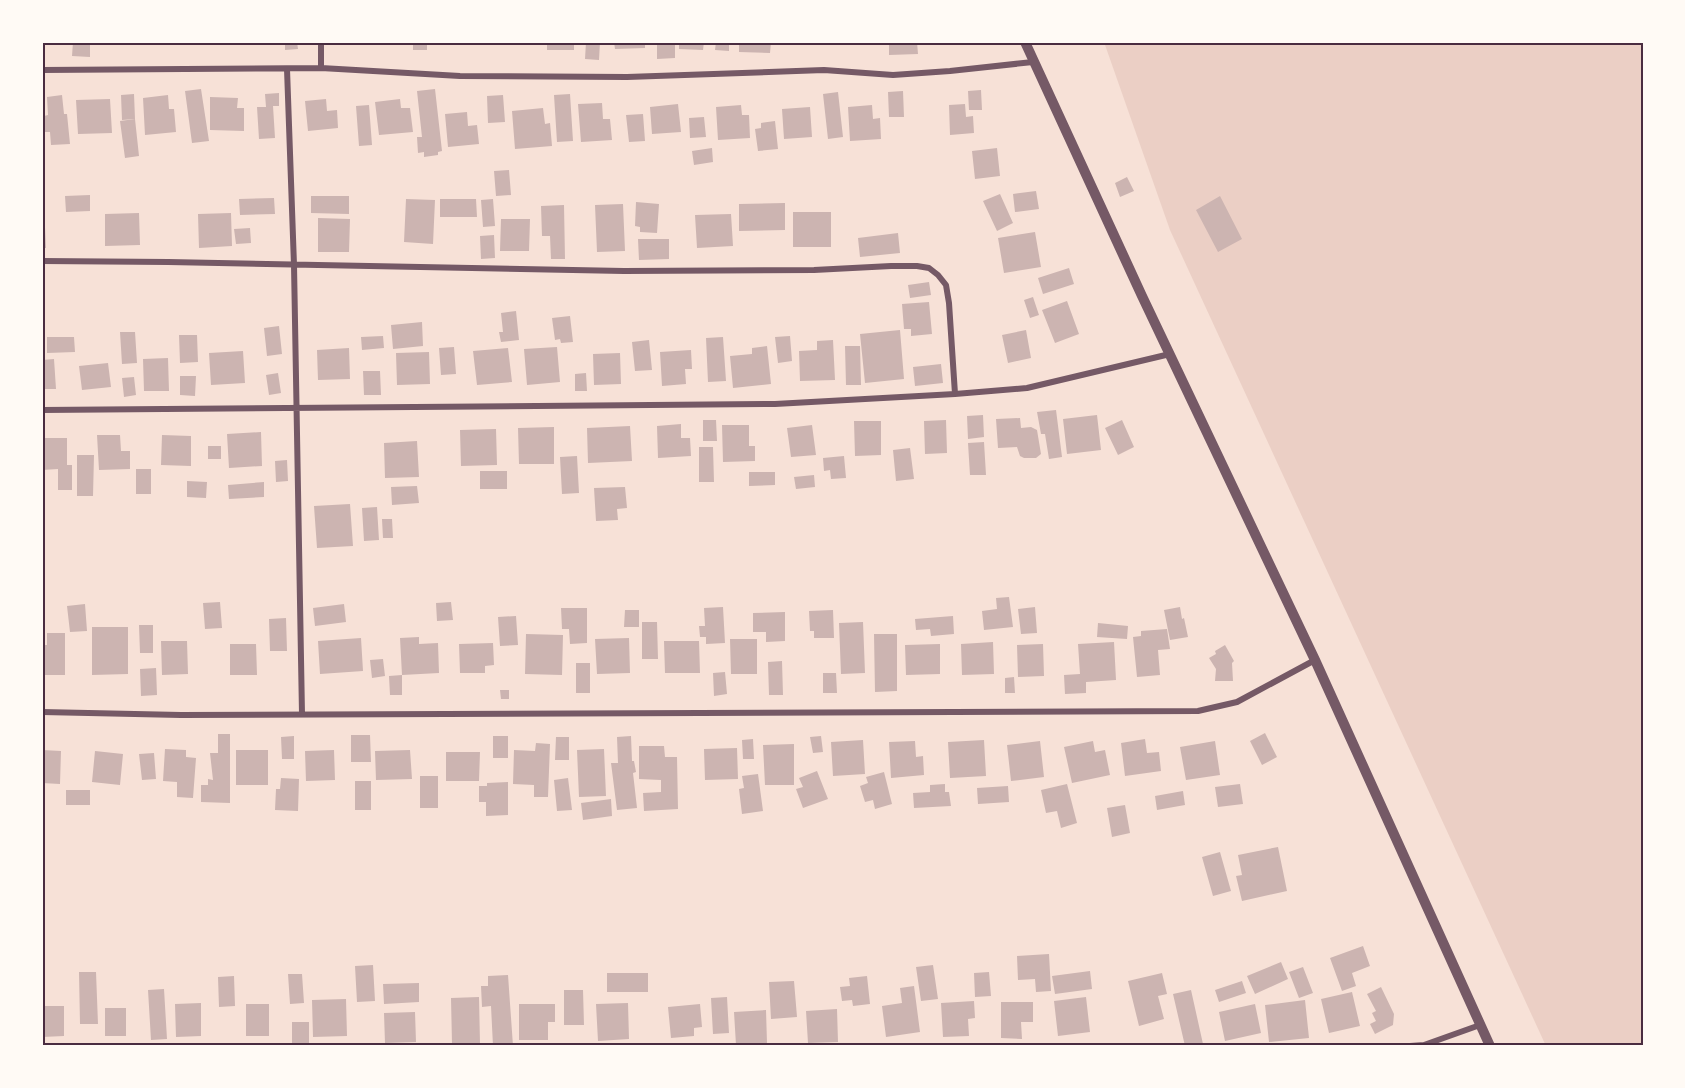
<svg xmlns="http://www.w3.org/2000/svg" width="1685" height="1088" font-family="'Alegreya Sans',sans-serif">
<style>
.green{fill:#ebcfc5}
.building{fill:#ccb4b1}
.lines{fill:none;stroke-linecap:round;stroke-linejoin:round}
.minor{stroke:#755966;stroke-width:6}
.tertiary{stroke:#755966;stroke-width:10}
.neatline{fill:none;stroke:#4a2c40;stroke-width:2}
</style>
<rect width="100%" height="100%" fill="#f7e1d7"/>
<path class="green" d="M1104 42H1643V1046H1546L1170 230Z"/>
<path class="building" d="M73 42H90V57L72 56Z
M285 42H297L298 49 285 50Z
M413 42H427V50H413Z
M547 42H574V50H547Z
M586 42H600L599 60 585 59Z
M614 42H645V48L615 49Z
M657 42H675V58L657 59Z
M679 42H704L703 50 679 49Z
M716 42H729V51L715 50Z
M739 42H771L770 53 739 52Z
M889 42H917L918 54 889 55Z
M201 89 209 141 192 143 185 91Z
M435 89 442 151 438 152V155L424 157V152L418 153 417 137H422L417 91Z
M981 90 982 110H969L968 91Z
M903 91 904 117H889L888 92Z
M838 92 843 137 828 139 823 94Z
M279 93V106H273L275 138 259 139 257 107H266L265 94Z
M134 94 135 119 122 120 121 95Z
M570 94 573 141 557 142 554 95Z
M62 95 64 114H67L70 144 51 145 50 132H45L44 116 48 115 47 97Z
M168 95 169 109H174L176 132 145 135 143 98Z
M503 95 505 122 488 123 487 96Z
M210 97 238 98 237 108H244V131L210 130Z
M110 99 112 133 78 134 76 100Z
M326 99 327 111 337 110 338 128 308 131 305 101Z
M400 99 401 108H410L413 132 379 135 375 102Z
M602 103 603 119H610L612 140 581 142 578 104Z
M678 104 681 132 652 134 650 107Z
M965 104 966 117 973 116 974 133 950 135 949 105Z
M369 105 372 145 359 146 356 106Z
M741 105 742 115H749L750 138 718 140 716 107Z
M872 105 873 119 880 118 881 139 850 141 848 107Z
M810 107 812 137 784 139 782 109Z
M543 108 545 124 550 123 552 146 515 149 512 111Z
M467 112 468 126 477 125 479 144 448 147 445 114Z
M643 114 645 141 629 142 626 115Z
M704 117 706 137 690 138 689 118Z
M135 119 139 156 125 158 120 121Z
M775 121 778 149 758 151 755 129 761 128V123Z
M712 148 713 162 694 165 692 151Z
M997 148 1000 176 975 179 972 151Z
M509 170 511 195 496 196 494 171Z
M1127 177 1134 191 1120 197 1115 183Z
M1036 191 1039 209 1015 212 1013 194Z
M1000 194 1013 223 997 231 983 201Z
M90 195V211L66 212 65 196Z
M311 196H349V214L311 213Z
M1220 196 1242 239 1218 252 1196 210Z
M274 198 275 214 240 215 239 199Z
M406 199 435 200 433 244 404 242Z
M440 199H476L477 217H440Z
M493 199 495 226 483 227 481 200Z
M636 202 659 204 657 233 640 232V227L635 226Z
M785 203V230L739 231V204Z
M623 204 625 251 597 252 595 205Z
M564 205 565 259H551L550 236H542L541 206Z
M42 206H44L46 248H42Z
M793 212H831V247H793Z
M139 213 140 245 105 246V214Z
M231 213 232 246 199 248 198 214Z
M731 214 733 246 697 248 695 215Z
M318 218 350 219 349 252H318Z
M501 219H530L529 251H500Z
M250 228 251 243 236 244 234 229Z
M1035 232 1041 267 1004 273 998 238Z
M898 233 900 253 860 257 858 238Z
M494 235 495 258 481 259 480 236Z
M638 239H669V259L639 260Z
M1069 268 1074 284 1043 294 1038 278Z
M929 282 931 295 910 298 908 285Z
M1033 297 1039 315 1030 318 1024 300Z
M1067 301 1079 334 1055 343 1042 310Z
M929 302 932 334 911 336V329H904L902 304Z
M516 311 519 340 501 342 499 332H503L501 313Z
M570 316 573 342 561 343 560 339 555 340 552 318Z
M422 322 423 346 393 349 391 325Z
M279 326 282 354 267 356 264 328Z
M900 330 904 379 865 383 860 334Z
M1026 330 1031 358 1008 363 1002 335Z
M120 332H135L137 363 122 364Z
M179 335H197L198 362 180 363Z
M383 336 384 348 362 350 361 337Z
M790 336 792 361 778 363 775 337Z
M47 337H74L75 352 47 353Z
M723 337 726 381 708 382 706 338Z
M649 340 652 370 635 371 632 342Z
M833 340 835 380 800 381 799 351 817 350V341Z
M767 346 771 384 733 388 730 356 752 354V348Z
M845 346H860L861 385H846Z
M454 347 456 374 441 375 439 348Z
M557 347 560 382 527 385 524 349Z
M349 348 350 379 318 380 317 350Z
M508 348 512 382 477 385 473 351Z
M691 350 692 369H685L686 384 662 386 660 352Z
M243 351 245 383 211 385 209 353Z
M429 352 430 384 397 385 396 353Z
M620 353 621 384 594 385 593 354Z
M168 358 169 391H144L143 359Z
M54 359 56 389H42V360Z
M108 363 111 387 82 390 79 366Z
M941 364 943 383 915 386 913 367Z
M363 371H380L381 395H364Z
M278 373 281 393 269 395 266 375Z
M586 373 587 391H575V374Z
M180 376H196L195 396 180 395Z
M134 377 136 395 124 397 122 378Z
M1056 410 1062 457 1049 459 1045 434H1041L1037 412Z
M983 415 984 437 968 439 967 416Z
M1097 415 1101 450 1067 454 1063 419Z
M1020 418 1021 428 1031 427 1037 430 1041 454 1036 458H1024L1020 456 1017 447 998 448 996 419Z
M703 420H716L717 441H703Z
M946 420 947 453 925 454 924 421Z
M1122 420 1134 447 1118 455 1105 428Z
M854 421H881V455L855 456Z
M681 424V438H690L691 456 658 458 657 426Z
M722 425H749V446H755V461L723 462Z
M812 425 816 455 791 457 787 428Z
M630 426 632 461 588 463 587 428Z
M554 427V464H519L518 428Z
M496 429 497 465 461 466 460 430Z
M261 432 262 466 229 468 227 434Z
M97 435H120L121 451H130V469L99 470Z
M162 435 191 436V466L161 465Z
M42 438H67V465H72V490H58V469L42 470Z
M417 441 419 477 385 478 384 443Z
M984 442 986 475H970L968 443Z
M208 446H221V459H208Z
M699 447H713L714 482H699Z
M910 448 914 479 896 481 893 450Z
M77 455H94L93 496H77Z
M577 456 579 493 562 494 560 457Z
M844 456 846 478 831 479 830 470 824 471 823 458Z
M287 460 288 481 276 482 275 461Z
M136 469H151V494H136Z
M480 471H507V489H480Z
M749 472H775V485L749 486Z
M814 475 815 487 796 489 794 477Z
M187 481 207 482 206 498 187 497Z
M264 482V497L229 499 228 485Z
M417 486 419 503 392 505 391 487Z
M625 487 627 508 617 509 618 520 596 521 594 488Z
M350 504 353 546 317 548 314 506Z
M377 507 379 540 364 541 362 508Z
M382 519H392L393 538H383Z
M1009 597 1013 627 984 630 982 611 997 609 996 598Z
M220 602 222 628 205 629 203 603Z
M451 602 453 620 437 621 436 603Z
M85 604 87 631 70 632 67 606Z
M344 604 346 622 315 626 313 608Z
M723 607 725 643 706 644V637H700L699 626H705L704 608Z
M1035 607 1037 633 1021 634 1018 609Z
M1180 607 1182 619 1184 618 1188 637 1170 640 1164 610Z
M561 608H587V643L570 644 569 629H562Z
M625 610H639V627H624Z
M833 610 834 638H814V631H810L809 611Z
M785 612V641L766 642V632H753V613Z
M516 616 518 645 500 646 498 617Z
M953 616 954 634 931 636 930 629 916 630 915 619Z
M286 618 287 651H270L269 619Z
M642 622H657L658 659H642Z
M863 622 865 673 841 674 839 623Z
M1098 623 1128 626 1127 639 1097 637Z
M139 625H153V653H140Z
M92 627H128V674L92 675Z
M1167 629 1170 649 1158 650 1160 675 1137 677 1133 637 1141 636V631Z
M47 633H65V675H42V645H47Z
M526 634 563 635 562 675 525 674Z
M874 634H897V691L875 692Z
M419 637V644L438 643 439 673 402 675 400 638Z
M361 638 363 671 320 674 318 641Z
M629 638 630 673 597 674 595 639Z
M730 639H757V674H731Z
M161 641H187L188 674 162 675Z
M664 641H699L700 673H665Z
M993 642 994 674 962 675 961 644Z
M1114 642 1116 680 1086 682V693L1065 694 1064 675 1080 674 1078 644Z
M493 643 494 665 485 666V673H460L459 644Z
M230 644H256L257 675H230Z
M940 644V674L906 675 905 645Z
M1043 644 1044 676 1018 677 1017 645Z
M1225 645 1234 661 1232 663 1233 681H1215L1216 669 1209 658 1216 654 1215 651Z
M383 659 385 676 372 678 370 660Z
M782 661 783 695H769L768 662Z
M576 663H590V693H576Z
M156 668 157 695 141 696 140 669Z
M725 672 727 694 714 696 713 673Z
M823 673H836L837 693H823Z
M402 675V695H390L389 676Z
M1014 677 1015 693H1005V678Z
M500 690H509V699H501Z
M1265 733 1277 757 1262 765 1250 741Z
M218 734H230V803L201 802V785H208V779L213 780 210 753H218Z
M351 735H370L371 762H351Z
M294 736V759H282L281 737Z
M493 736H508V758H493Z
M631 736 632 761H634L636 772 633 773 637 808 617 810 611 763H618L617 737Z
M821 736 823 752 813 753 810 737Z
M556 737H569V760H555Z
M753 739 754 759H743L742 740Z
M1145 739 1147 753 1159 752 1161 771 1125 776 1121 743Z
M863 740 865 774 833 776 831 742Z
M984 740 986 776 950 778 948 742Z
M915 741 916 757 923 756 924 775 891 778 889 742Z
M1040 741 1044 777 1011 781 1007 745Z
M1093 741 1095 752 1105 750 1110 775 1072 783 1064 747Z
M1215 741 1220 775 1186 780 1180 747Z
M536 743 550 744 548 797H534V785L513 784 514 750 535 751Z
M794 744V785H765L763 745Z
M639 746H664L665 757H677L678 809 644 811 643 793 661 792V780L639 779Z
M737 748 738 779 705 780 704 749Z
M165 749 186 750V757L196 758 193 798 177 797V782L163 781Z
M604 749 606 796 579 797 577 750Z
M42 750 61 751 60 784 42 783Z
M236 750H268V785H236Z
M334 750 335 780 306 781 305 751Z
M410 750 412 779 376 780 375 751Z
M95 751 123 754 120 785 92 782Z
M446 752H480L479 781H446Z
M154 753 156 779 142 780 139 754Z
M817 771 828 799 803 808 796 789 803 787 799 778Z
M884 772 892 804 875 809 873 800 865 802 860 786 868 783 866 777Z
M758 774 763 811 742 814 739 789 744 788 742 776Z
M420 776H438V808H420Z
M281 778 299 779 298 811 275 810 276 789H280Z
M568 778 572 810 557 811 554 780Z
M355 781H371V810H355Z
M508 782V815L486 816V802H479V786H487V783Z
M945 784V792H949L951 806 914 808 913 793 930 792V785Z
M1067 784 1077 823 1061 828 1057 811 1046 813 1041 790Z
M1240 784 1243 804 1218 807 1215 787Z
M1008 786 1009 802 978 804 977 788Z
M66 790H90V805H66Z
M1183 791 1185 805 1157 810 1155 796Z
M611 799 612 816 583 820 581 803Z
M1125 805 1130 833 1112 837 1107 808Z
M1278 847 1287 891 1242 901 1236 876 1242 875 1238 855Z
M1220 852 1231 891 1213 896 1202 857Z
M1363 946 1370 966 1352 973 1356 986 1342 991 1330 958Z
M1049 954 1051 991 1036 992 1035 979 1018 980 1017 956Z
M1281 962 1288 979 1255 994 1247 976Z
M373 965 375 1001 357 1002 355 966Z
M933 965 938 999 921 1001 916 967Z
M1303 967 1313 993 1299 998 1289 972Z
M1090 971 1092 989 1055 994 1052 976Z
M79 972H96L98 1024H80Z
M989 972 991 996 975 997 974 973Z
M607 973H648V992H607Z
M1162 973 1167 994 1158 996 1164 1019 1139 1026 1128 981Z
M288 974H302L304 1003 290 1004Z
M508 975 513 1046H493L491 1006 482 1007 481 986H488V976Z
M234 976 235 1006 219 1007 218 977Z
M867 976 870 1004 853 1006 852 1000 842 1001 840 987 850 986 849 978Z
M794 981 797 1017 771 1019 769 982Z
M1242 981 1246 993 1219 1002 1215 990Z
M419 983V1002L384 1004 383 984Z
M914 986 920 1032 886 1037 882 1006 902 1003 900 988Z
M1381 987 1394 1014 1393 1025 1375 1034 1370 1024 1376 1021 1372 1013 1376 1011 1367 994Z
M164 989 167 1039 151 1040 148 990Z
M564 990H583L584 1025H564Z
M1191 990 1203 1044 1185 1046 1173 994Z
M1352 992 1360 1026 1329 1033 1321 999Z
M479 997 480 1043 452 1044 451 998Z
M727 997 729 1033 713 1034 711 998Z
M1086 997 1090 1032 1058 1036 1054 1001Z
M346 999 347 1036 313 1037 312 1000Z
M1305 1000 1309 1038 1269 1042 1265 1005Z
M974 1001 975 1018 968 1019 969 1036 943 1037 941 1003Z
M1001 1002H1033V1022H1021L1022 1039 1001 1038Z
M201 1003V1036L176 1037 175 1004Z
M628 1003 629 1039 598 1041 596 1004Z
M246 1004H269V1036H246Z
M519 1004H555V1022H548V1040H519Z
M700 1004 702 1027 694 1028V1036L671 1038 668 1007Z
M1255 1004 1261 1033 1225 1041 1219 1012Z
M42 1006H64V1036L42 1037Z
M105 1008H126V1036H105Z
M837 1009 838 1042 808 1043 806 1011Z
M766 1010 767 1043 736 1045 734 1012Z
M415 1012 416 1042 385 1043 384 1013Z
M292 1022H309V1046H292Z"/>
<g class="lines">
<path class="minor" d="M321 68V42
M287 69 294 265 302 714
M42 70 321 68 460 76 627 77 824 70 893 75 950 71 1033 62
M42 261 168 262 624 271 814 270 891 266H917L929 268 938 275 946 285 949 303 955 394
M42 410 775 404 955 394 1027 388 1170 354
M42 712 181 715 1198 711 1237 702 1315 660
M1410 1046 1424 1045 1480 1025"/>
<path class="tertiary" d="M1025 42 1142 296 1315 660 1490 1046"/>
</g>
<rect width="1685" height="1088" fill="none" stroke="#fffaf5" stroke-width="87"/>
<rect x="44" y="44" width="1598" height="1000" class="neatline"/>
</svg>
